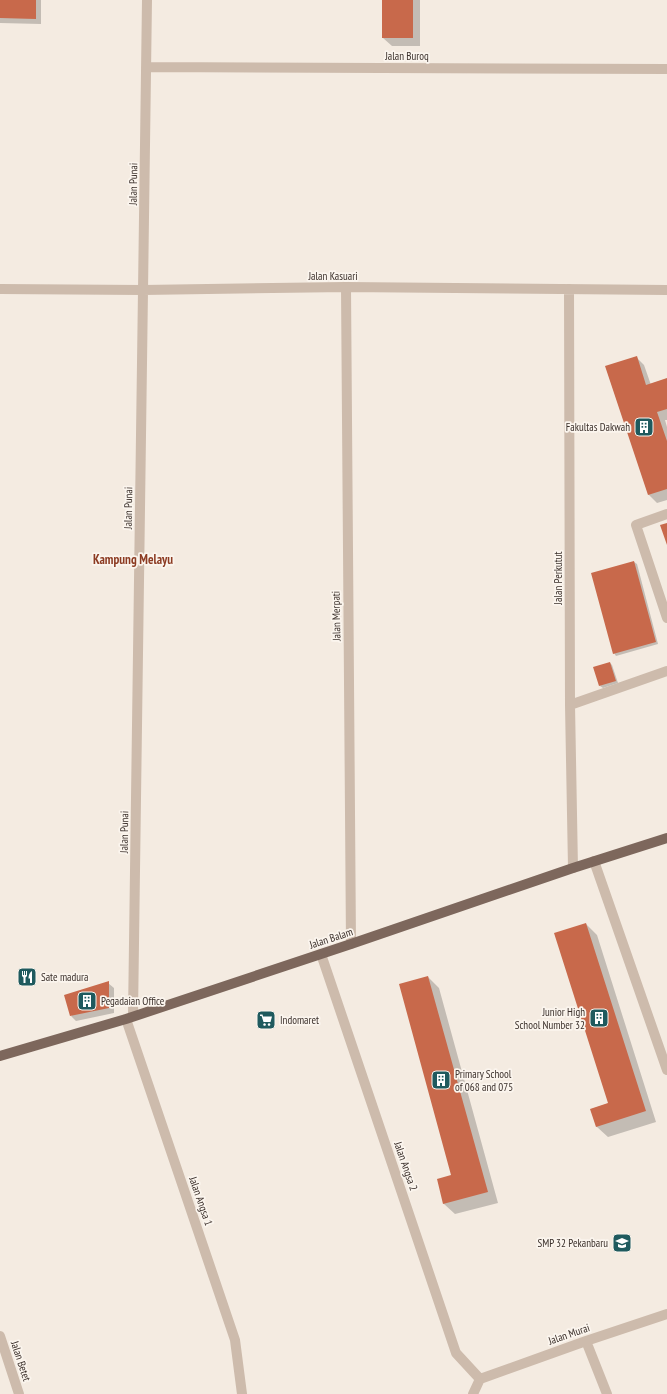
<svg xmlns="http://www.w3.org/2000/svg" width="667" height="1394" font-family="'PT Sans Narrow',sans-serif">
<style>
.shadow{fill:#0003}
.building{fill:#c8694b}
.lines{fill:none;stroke-linecap:round;stroke-linejoin:round}
.minor{stroke:#cdbbac;stroke-width:10}
.major{stroke:#7d675c;stroke-width:10}
.labels{text-anchor:middle;dominant-baseline:central;stroke-width:3.5;stroke-linejoin:round;paint-order:stroke}
.street-label{font-size:11px;fill:#3b302b;stroke:#fbf5ee}
.poi-label{font-size:11px;fill:#3b302b;stroke:#fbf5ee;text-anchor:start}
.quarter-label{font-size:13px;font-weight:bold;fill:#8c3b22;stroke:#fbf5ee}
</style>
<rect width="100%" height="100%" fill="#f4ebe1"/>
<path class="shadow" d="M0 0H41V24L0 23Z
M383 0H420V46H392L383 38Z
M636 357 644 365 651 385 667 379V420H665L667 427V500L657 503 649 495 606 367Z
M634 562 637 564 658 644 616 656 614 653Z
M610 663 612 665 618 683 603 688 600 686Z
M586 924 597 935 656 1122 608 1137 597 1127 592 1109 610 1103Z
M428 977 439 988 498 1203 455 1214 444 1204 438 1180 452 1176Z
M108 983 114 988V1013L76 1021 71 1016Z"/>
<path class="building" d="M0 0H36V19L0 18Z
M382 0H413V38H382Z
M637 356 646 385 667 378V409L657 412 667 441V489L648 495 605 366Z
M667 523V545L660 525Z
M634 561 656 642 613 654 591 573Z
M610 662 616 681 599 686 593 667Z
M586 923 646 1111 596 1127 590 1109 608 1103 554 933Z
M428 976 488 1192 443 1204 437 1179 451 1175 399 984Z
M109 981V1008L70 1016 64 995Z"/>
<g class="lines">
<path class="minor" d="M146 67 667 69
M346 287 351 944
M0 289 143 290 346 287 667 290
M569 289 570 705 573 868
M667 514 636 525 667 618
M570 705 667 671
M594 861 667 1070
M321 954 456 1353 480 1379
M133 1016 147 0
M126 1019 235 1340 242 1394
M0 1336 19 1394
M586 1341 607 1394
M480 1379 586 1341 667 1314
M473 1394 480 1379"/>
<path class="major" d="M0 1056 126 1019 351 944 573 868 667 838"/>
</g>
<defs>
<symbol id="building-square" viewBox="-11 -11 22 22"><rect x="-9" y="-9" width="18" height="18" rx="4" fill="#1f5a5e" stroke="#fbf5ee"/><path d="M-4-6H4V6H1V3H-1V6H-4ZM-2.5-4.3h1.7v1.8h-1.7ZM.8-4.3h1.7v1.8H.8ZM-2.5-1h1.7V.8h-1.7ZM.8-1h1.7V.8H.8Z" fill="#fff"/></symbol>
<symbol id="restaurant-square" viewBox="-11 -11 22 22"><rect x="-9" y="-9" width="18" height="18" rx="4" fill="#1f5a5e" stroke="#fbf5ee"/><path d="M-5-6h1v4h1v-4h1v4h1v-4h1v5L-1.5 .5V6h-2V.5L-5-1ZM5-6V6H3V1.5H1.5Q1.5-4 5-6Z" fill="#fff"/></symbol>
<symbol id="supermarket-square" viewBox="-11 -11 22 22"><rect x="-9" y="-9" width="18" height="18" rx="4" fill="#1f5a5e" stroke="#fbf5ee"/><path d="M-6-5.5h2.5l.6 2H6L4.5 2H-2.5L-4.4-4H-6ZM-1.5 3.2a1.3 1.3 0 1 0 .1 0ZM3 3.2a1.3 1.3 0 1 0 .1 0Z" fill="#fff"/></symbol>
<symbol id="school-square" viewBox="-11 -11 22 22"><rect x="-9" y="-9" width="18" height="18" rx="4" fill="#1f5a5e" stroke="#fbf5ee"/><path d="M0-5L7-2L0 1L-7-2ZM-4 1L0 2.5L4 1V4Q0 6-4 4Z" fill="#fff"/></symbol>
</defs>
<g fill-rule="evenodd">
<use href="#building-square" x="633" y="416" width="22" height="22"/>
<use href="#restaurant-square" x="16" y="966" width="22" height="22"/>
<use href="#building-square" x="76" y="990" width="22" height="22"/>
<use href="#building-square" x="588" y="1007" width="22" height="22"/>
<use href="#supermarket-square" x="255" y="1009" width="22" height="22"/>
<use href="#building-square" x="430" y="1069" width="22" height="22"/>
<use href="#school-square" x="611" y="1232" width="22" height="22"/>
</g>
<g class="labels">
<g class="street-label">
<text x="407" y="56">Jalan Buroq</text>
<text transform="translate(133 184) rotate(-89)">Jalan Punai</text>
<text x="333" y="276">Jalan Kasuari</text>
<text transform="translate(128 508) rotate(-89)">Jalan Punai</text>
<text transform="translate(558 578) rotate(-90)">Jalan Perkutut</text>
<text transform="translate(336 616) rotate(-91)">Jalan Merpati</text>
<text transform="translate(124 832) rotate(-89)">Jalan Punai</text>
<text transform="translate(331 938) rotate(-18)">Jalan Balam</text>
<text transform="translate(406 1166) rotate(71)">Jalan Angsa 2</text>
<text transform="translate(201 1201) rotate(71)">Jalan Angsa 1</text>
<text transform="translate(569 1334) rotate(-19)">Jalan Murai</text>
<text transform="translate(21 1361) rotate(72)">Jalan Betet</text>
</g>
<g class="poi-label">
<text x="630" y="427" text-anchor="end">Fakultas Dakwah</text>
<text x="41" y="977">Sate madura</text>
<text x="101" y="1001">Pegadaian Office</text>
<text x="585" y="1012" text-anchor="end">Junior High<tspan x="585" dy="13">School Number 32</tspan></text>
<text x="280" y="1020">Indomaret</text>
<text x="455" y="1074">Primary School<tspan x="455" dy="13">of 068 and 075</tspan></text>
<text x="608" y="1243" text-anchor="end">SMP 32 Pekanbaru</text>
</g>
<g class="quarter-label">
<text x="133" y="559">Kampung Melayu</text>
</g>
</g>
</svg>
